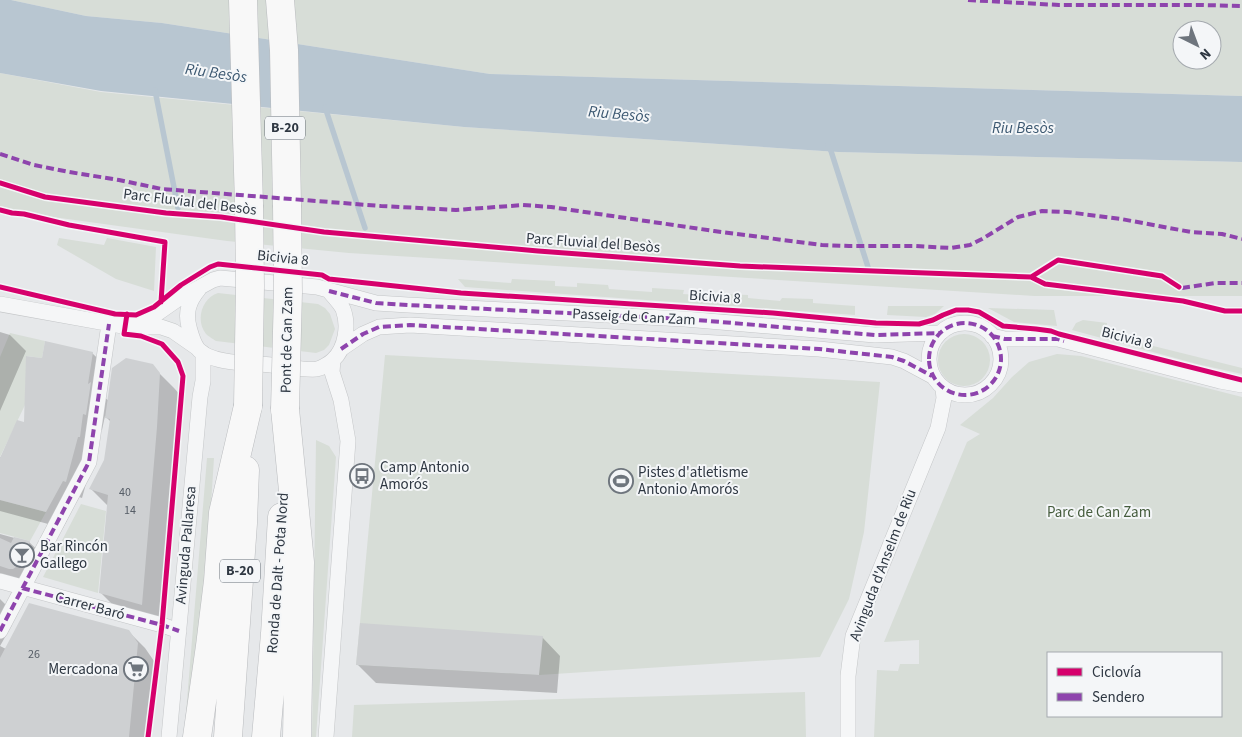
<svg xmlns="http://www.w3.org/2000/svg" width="1242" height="737" font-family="'Source Sans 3',sans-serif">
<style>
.green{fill:#d7ddd7;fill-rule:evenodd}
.water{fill:#b8c6d1}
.shadow{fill:#0003}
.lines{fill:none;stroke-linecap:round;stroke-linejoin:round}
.stream{stroke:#b8c6d1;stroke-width:5.5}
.building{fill:#ced0d2}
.street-casing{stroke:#c4c6c8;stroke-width:16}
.highway-casing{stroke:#b9bbbe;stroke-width:29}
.street{stroke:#f5f6f7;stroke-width:15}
.highway{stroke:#f8f8f8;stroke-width:28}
.highway-bridge-casing{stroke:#b9bbbe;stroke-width:29;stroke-linecap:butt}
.highway-bridge{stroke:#f8f8f8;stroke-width:28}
.quiet{stroke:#8e44ad;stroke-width:4;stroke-dasharray:8 4;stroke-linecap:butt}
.cycleway-casing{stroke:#f4f6f8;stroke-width:8}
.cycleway{stroke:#d6006c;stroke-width:5}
.labels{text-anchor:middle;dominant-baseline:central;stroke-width:4;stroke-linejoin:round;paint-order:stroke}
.number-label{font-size:12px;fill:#575e67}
.shield{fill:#f4f6f8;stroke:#697079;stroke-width:1}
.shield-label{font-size:14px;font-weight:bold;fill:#2e3742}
.street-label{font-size:15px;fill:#2e3742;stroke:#f4f6f8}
.poi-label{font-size:15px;fill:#2e3742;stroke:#f4f6f8;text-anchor:start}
.park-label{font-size:15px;fill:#455c3d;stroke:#f4f6f8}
.water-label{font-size:16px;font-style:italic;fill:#3c5871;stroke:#f4f6f8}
</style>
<rect width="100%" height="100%" fill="#e6e8ea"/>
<path class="green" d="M11 0H1242V96L490 74 162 23 86 16ZM1182 30H1212V60H1182Z
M0 73 101 92 464 127 838 152 1242 162V296H1034L349 253 227 241 53 217 0 208Z
M59 238 104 245 107 238 156 247 154 291 116 279 57 245Z
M458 279 511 283 512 279 555 281V286L577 287V283L608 285 609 289 652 292V288L684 290 683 294 726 297 727 294 748 295V298L780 301 782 298 813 299V303L855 306V315L465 287Z
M218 293 318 304 325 308 330 314 335 329 329 345 324 350 316 353 216 341C213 339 208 336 206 334 195 320 202 298 218 293Z
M888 306H944L935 314 926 317 887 315Z
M988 308 1054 310 1057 326 1014 322Z
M1083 320 1107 323 1105 334 1242 368V374L1197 364 1072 330 1076 323Z
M10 333 45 341 42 358 27 356 25 405 0 457V357Z
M938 360a26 26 0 1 1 52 0a26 26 0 1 1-52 0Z
M1057 354 1081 356 1242 397V737H874L877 670 898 671 900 664H919V640L884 642 967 442 980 434 960 425 993 398 1012 377 1029 362ZM1048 653H1221V716H1048Z
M385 355 880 382 864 532 849 599 820 657 539 675 356 665Z
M316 440 329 446 336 457 316 737H312Z
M207 458H214L205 598 184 737Z
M0 500 46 512 30 541 0 533Z
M81 504 106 511 98 593 43 577Z
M805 692 806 737H352L354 705Z"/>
<path class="water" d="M0 0H11L86 16 162 23 490 74 1242 96V162L838 152 464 127 101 91 0 73Z"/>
<path class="shadow" d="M0 332 10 335 26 351 0 411Z
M92 353 109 369 104 397 109 401 152 366 174 388 181 396 178 449 164 625 122 614 100 592 108 506 91 489 105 460 111 422 105 416 102 430H99L95 452 82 498 79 497 63 528 0 511V458L25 424 43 360Z
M0 534 29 542 46 558 32 583 0 578Z
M0 599 12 611V625L0 646 6 649 128 631 145 648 154 661 147 737H0Z
M542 637 560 656 557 693 376 683 358 665Z"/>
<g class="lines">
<path class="stream" d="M155 90 178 208
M325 107 365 228
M828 145 831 151 868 267"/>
</g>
<path class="building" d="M45 341 93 352 88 384 91 382 86 415 83 414 80 437H78L66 482 63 481 46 512 0 500V458L17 420 24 422 26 356 42 358Z
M126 358 153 364 160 373 157 427 142 605 99 593 108 495 89 489 104 460 110 419 105 418 112 368Z
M14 537 30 541 16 567 13 569H9L0 566V538L11 543Z
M29 603 129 630 138 643 129 737H0V658Z
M360 623 543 636 539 675 356 665Z"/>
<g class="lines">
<defs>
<path id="street" d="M199 289C189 301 185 312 189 327 191 334 193 343 198 349 210 364 252 363 271 365 280 366 311 371 317 369 322 368 330 363 333 360 346 348 349 325 343 309 340 303 334 297 329 291
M0 304 128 327H161L173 331 196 347
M929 359a36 36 0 1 1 72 0a36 36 0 1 1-72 0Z
M128 327 155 315 178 299 213 280 220 278 317 287 376 303 408 305 685 319 875 335 940 333
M992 336 1005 339H1058L1220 381 1242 385
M341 349 363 334 379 327 410 325 819 349 892 357 904 361 932 376
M0 581 162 625 179 631
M0 631 89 462 109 324
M169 737 200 397 203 381V353
M326 737 348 441 341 400 332 372 333 360
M848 737V676L853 636 938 428 944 398 943 389"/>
<path id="highway" d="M243 0 249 205
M280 0 284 50 287 205
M285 409 300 562 297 737
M197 737 210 646 218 581 223 513 248 406
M228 737 243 523 245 470
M266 737 275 634 282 517"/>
</defs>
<use href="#street" class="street-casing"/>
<use href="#highway" class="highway-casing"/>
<use href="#street" class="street"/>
<use href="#highway" class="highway"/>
<defs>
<path id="highway-bridge" d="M248 406 250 286 249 205
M285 409 288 292 287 205"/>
</defs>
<use href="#highway-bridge" class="highway-bridge-casing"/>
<use href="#highway-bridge" class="highway-bridge"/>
<path class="quiet" d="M968 0 1059 5H1201L1242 6
M0 154 34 165 69 172 119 180 162 189 381 206 456 210 523 205 551 207 714 231 822 245 849 246H916L951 248 970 245 982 239 1018 217 1042 211 1067 212 1121 219 1191 232 1222 234 1242 239
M1182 288 1216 283H1242
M329 291 376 303 408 305 685 319 875 335 940 333
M929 359a36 36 0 1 1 72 0a36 36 0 1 1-72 0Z
M992 336 1005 339H1058L1064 341
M341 349 363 334 379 327 410 325 819 349 892 357 904 361 932 376
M22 588 162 625 179 631
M0 631 89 462 109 324"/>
<defs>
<path id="cycleway" d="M0 183 45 197 166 213 221 217 324 232 538 251 740 266 1031 277 1058 260 1162 276 1179 287
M0 210 12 213 24 214 69 225 165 242 161 302
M1031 277 1045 284 1183 301 1225 311H1242
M0 287 115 314 136 315 154 307 181 285 210 267 218 264 322 275 329 279 461 293 773 313 876 323 919 324 933 320 943 315 956 310H968L979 312 1003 326 1036 329 1051 331 1059 334 1242 380
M127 314 124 334 141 336 162 344 178 362 183 376 162 625 148 737"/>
</defs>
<use href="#cycleway" class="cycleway-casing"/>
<use href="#cycleway" class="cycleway"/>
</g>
<defs>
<symbol id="bus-ring" viewBox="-11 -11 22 22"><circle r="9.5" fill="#f4f6f8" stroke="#6e757d" stroke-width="1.5"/><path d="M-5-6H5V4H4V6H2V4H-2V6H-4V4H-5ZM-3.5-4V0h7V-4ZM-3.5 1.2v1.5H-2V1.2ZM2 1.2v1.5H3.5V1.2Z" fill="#6e757d"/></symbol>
<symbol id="stadium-ring" viewBox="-11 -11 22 22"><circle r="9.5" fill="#f4f6f8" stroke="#6e757d" stroke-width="1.5"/><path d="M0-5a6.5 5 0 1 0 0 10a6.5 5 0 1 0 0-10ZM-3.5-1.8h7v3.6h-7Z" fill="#6e757d"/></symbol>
<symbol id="bar-ring" viewBox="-11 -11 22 22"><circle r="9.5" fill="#f4f6f8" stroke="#6e757d" stroke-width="1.5"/><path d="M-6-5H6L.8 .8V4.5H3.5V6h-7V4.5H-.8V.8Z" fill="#6e757d"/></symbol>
<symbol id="supermarket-ring" viewBox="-11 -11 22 22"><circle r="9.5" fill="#f4f6f8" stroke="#6e757d" stroke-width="1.5"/><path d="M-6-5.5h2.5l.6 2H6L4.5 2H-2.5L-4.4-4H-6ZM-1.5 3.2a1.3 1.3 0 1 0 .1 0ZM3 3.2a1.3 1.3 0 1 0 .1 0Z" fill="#6e757d"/></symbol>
</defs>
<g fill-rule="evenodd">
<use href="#bus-ring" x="348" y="462" width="28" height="28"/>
<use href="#stadium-ring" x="607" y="467" width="28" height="28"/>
<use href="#bar-ring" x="8" y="541" width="28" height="28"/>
<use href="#supermarket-ring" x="122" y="655" width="28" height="28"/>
</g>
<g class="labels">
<g class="number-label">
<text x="125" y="492">40</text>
<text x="130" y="510">14</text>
<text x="34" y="654">26</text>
</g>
<g class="shield">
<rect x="265" y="116.5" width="40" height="23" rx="4"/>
<rect x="220" y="559.5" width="40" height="23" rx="4"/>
</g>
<g class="shield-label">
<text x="285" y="128">B-20</text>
<text x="240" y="571">B-20</text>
</g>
<g class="street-label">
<text transform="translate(190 202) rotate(7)">Parc Fluvial del Besòs</text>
<text transform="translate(593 243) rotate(4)">Parc Fluvial del Besòs</text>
<text transform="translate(283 258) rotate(6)">Bicivia 8</text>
<text transform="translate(715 297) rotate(4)">Bicivia 8</text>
<text transform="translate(634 317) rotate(3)">Passeig de Can Zam</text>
<text transform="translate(1127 338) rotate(14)">Bicivia 8</text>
<text transform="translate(287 340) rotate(-89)">Pont de Can Zam</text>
<text transform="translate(186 545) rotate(-85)">Avinguda Pallaresa</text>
<text transform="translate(883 565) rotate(-69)">Avinguda d'Anselm de Riu</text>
<text transform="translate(278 573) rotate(-86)">Ronda de Dalt - Pota Nord</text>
<text transform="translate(90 606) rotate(15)">Carrer Baró</text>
</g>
<g class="poi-label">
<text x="380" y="467">Camp Antonio<tspan x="380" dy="17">Amorós</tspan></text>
<text x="638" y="472">Pistes d'atletisme<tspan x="638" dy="17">Antonio Amorós</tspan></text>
<text x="40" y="546">Bar Rincón<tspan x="40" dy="17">Gallego</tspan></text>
<text x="118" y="669" text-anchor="end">Mercadona</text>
</g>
<g class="park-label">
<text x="1099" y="512">Parc de Can Zam</text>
</g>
<g class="water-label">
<text transform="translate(216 73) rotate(8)">Riu Besòs</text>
<text transform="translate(619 114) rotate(5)">Riu Besòs</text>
<text x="1023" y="128">Riu Besòs</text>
</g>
</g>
<rect x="1047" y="652" width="175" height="65" fill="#f4f6f8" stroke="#a5aaaf"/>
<rect x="1057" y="668" width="25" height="8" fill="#d6006c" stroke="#a5aaaf"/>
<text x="1092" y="677" font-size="15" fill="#2e3742">Ciclovía</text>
<rect x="1057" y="693" width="25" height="8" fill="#8e44ad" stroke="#a5aaaf"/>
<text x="1092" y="702" font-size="15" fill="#2e3742">Sendero</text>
<g transform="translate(1197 45) rotate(138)"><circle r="24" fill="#f4f6f8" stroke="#a5aaaf"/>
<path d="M0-4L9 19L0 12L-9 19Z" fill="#6e757d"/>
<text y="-8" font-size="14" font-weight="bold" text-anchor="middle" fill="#2e3742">N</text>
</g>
</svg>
